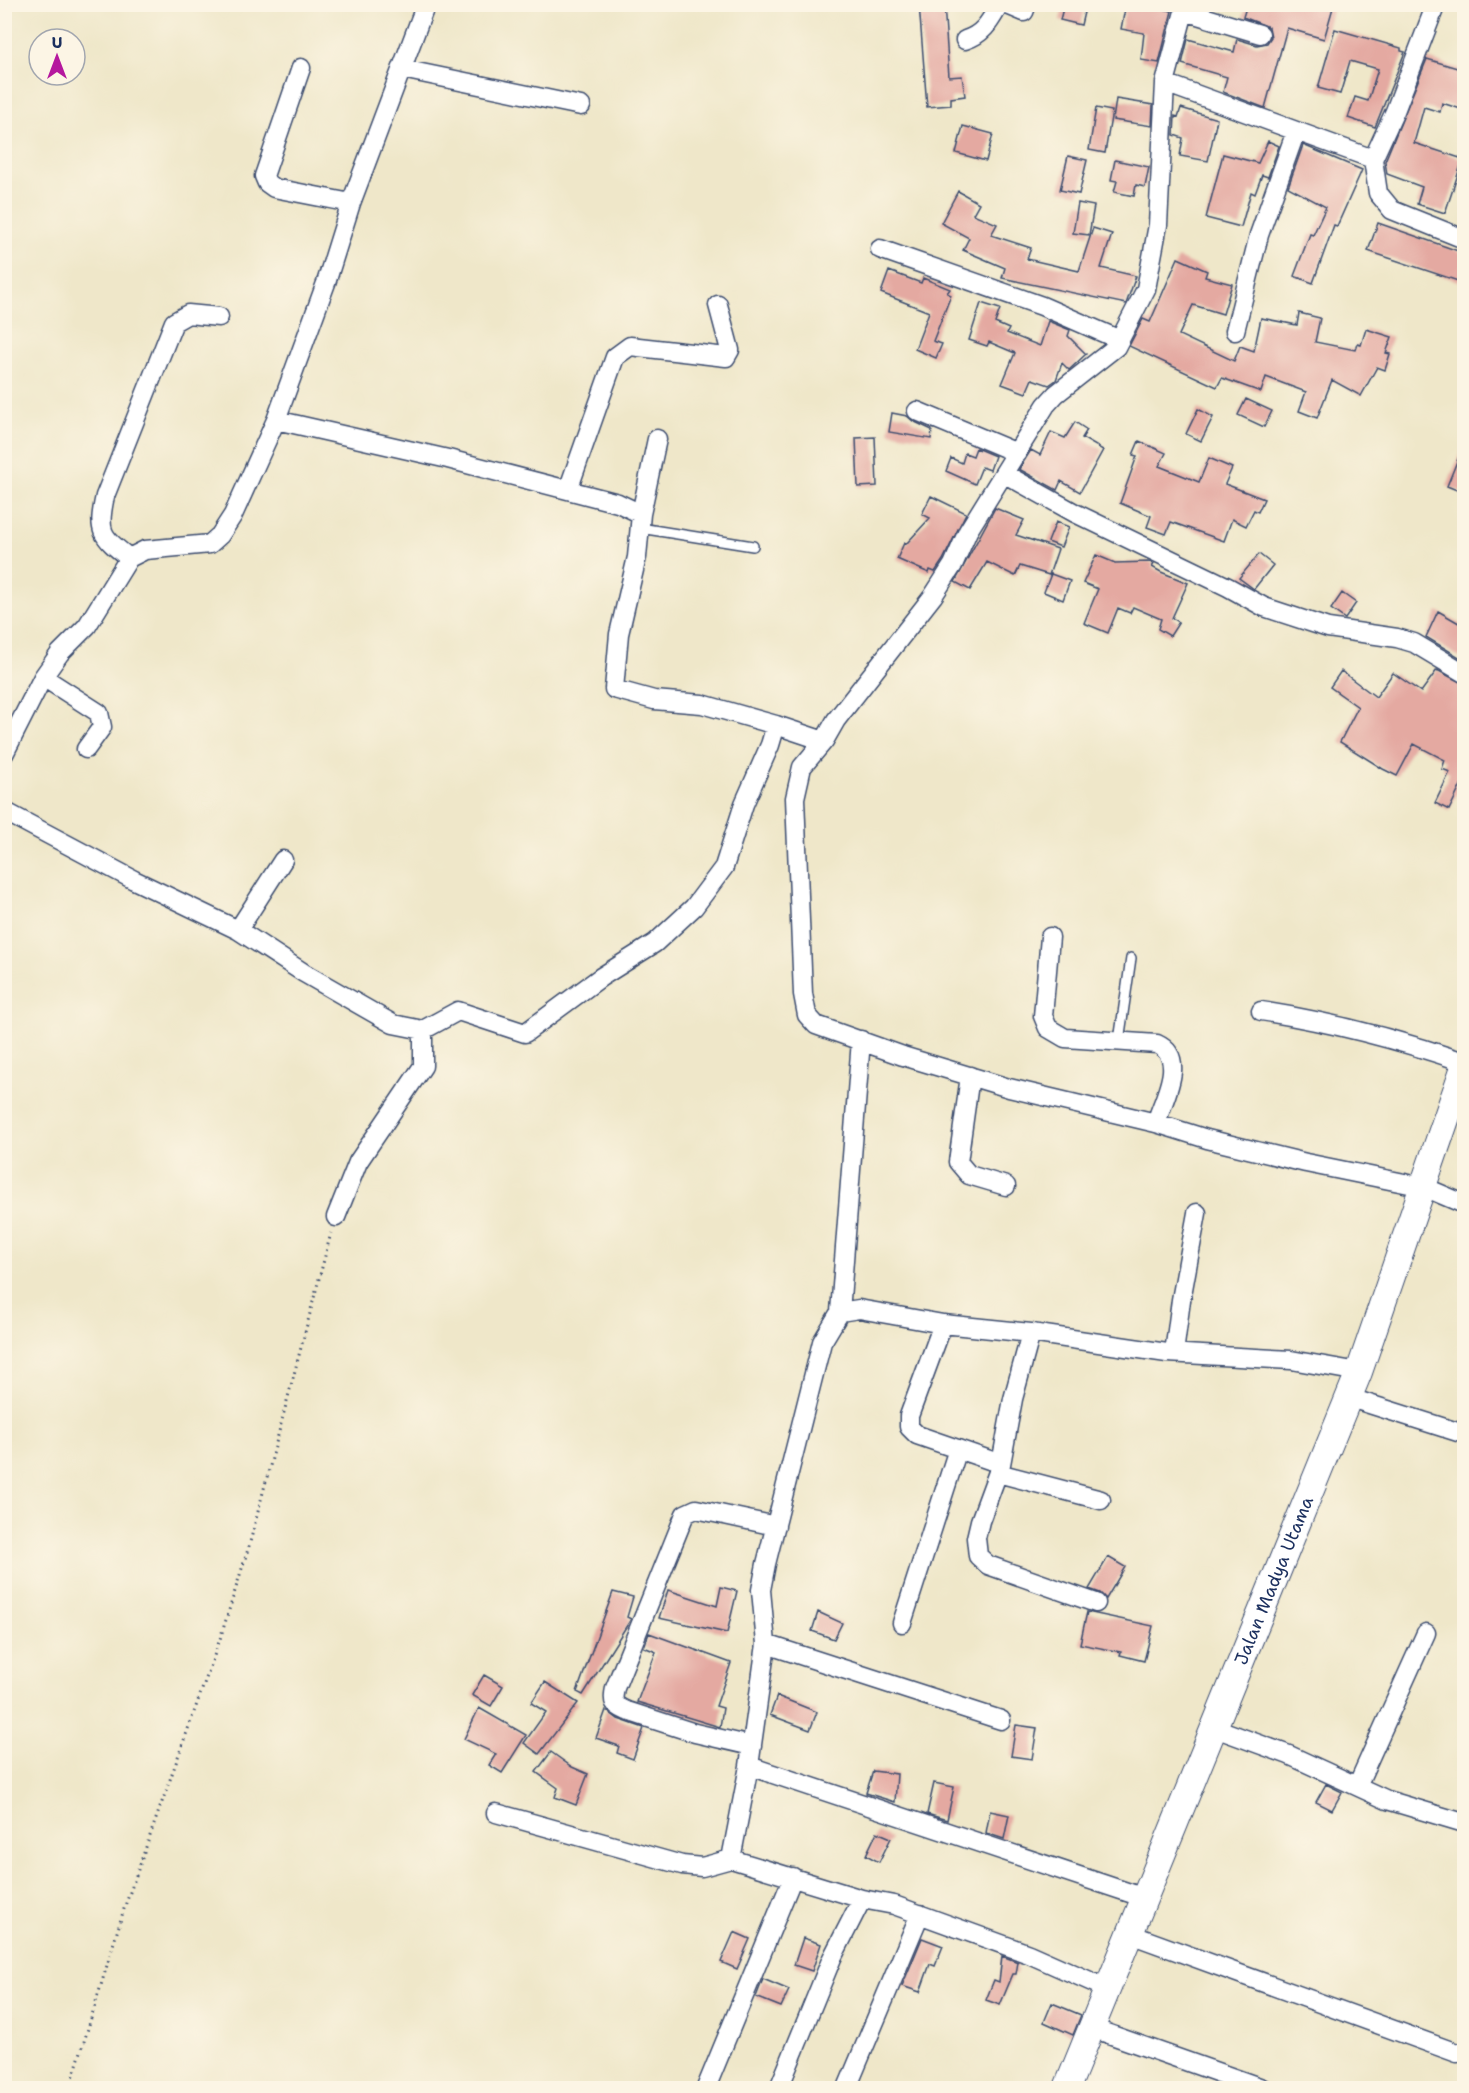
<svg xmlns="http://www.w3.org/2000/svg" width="1469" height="2093" font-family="'Shantell Sans',sans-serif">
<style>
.building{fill:#e4a9a1}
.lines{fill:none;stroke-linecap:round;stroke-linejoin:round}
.lane-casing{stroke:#3b4b6e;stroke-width:12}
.street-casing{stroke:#3b4b6e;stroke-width:21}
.secondary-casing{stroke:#3b4b6e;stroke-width:28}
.path{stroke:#3b4b6e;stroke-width:3;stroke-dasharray:1.5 4.5;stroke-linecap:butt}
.lane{stroke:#fff;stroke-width:9}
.street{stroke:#fff;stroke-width:18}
.secondary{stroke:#fff;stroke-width:26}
.labels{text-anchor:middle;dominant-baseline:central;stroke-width:6;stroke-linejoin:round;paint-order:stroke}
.street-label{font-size:18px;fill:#1b2f5e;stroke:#fcf5e5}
</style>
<rect width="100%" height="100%" fill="#fcf5e5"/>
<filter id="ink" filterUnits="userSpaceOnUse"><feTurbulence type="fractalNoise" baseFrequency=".0167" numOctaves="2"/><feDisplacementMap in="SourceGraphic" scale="12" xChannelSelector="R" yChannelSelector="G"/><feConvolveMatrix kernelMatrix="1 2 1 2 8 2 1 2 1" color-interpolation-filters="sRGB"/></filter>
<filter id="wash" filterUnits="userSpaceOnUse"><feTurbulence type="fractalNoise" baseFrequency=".008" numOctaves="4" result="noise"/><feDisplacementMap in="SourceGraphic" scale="24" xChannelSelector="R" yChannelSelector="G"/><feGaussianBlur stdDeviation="1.35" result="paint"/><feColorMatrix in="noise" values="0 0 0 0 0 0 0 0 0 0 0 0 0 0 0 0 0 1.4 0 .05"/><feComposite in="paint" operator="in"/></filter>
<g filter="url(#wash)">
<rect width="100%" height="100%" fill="#efe7c9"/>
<g id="blocks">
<path class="building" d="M919 4H944L949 77 962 76 965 96 951 98V105L927 107Z
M1064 4H1086L1081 25 1060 20Z
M1126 4 1145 8 1146 5 1172 11 1159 63 1141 60 1144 33 1121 29Z
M1247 4H1334L1324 39 1287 28 1265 108 1223 92 1227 77 1182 64 1188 39 1234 52 1237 39 1257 45 1267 43 1271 37 1269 27 1243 17Z
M1335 29 1401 48V51L1405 52 1375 127 1348 118 1355 97 1368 101 1378 69 1350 61 1340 94 1318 88Z
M1427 59 1464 70V110L1442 103 1440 112 1424 107 1414 143 1463 159 1445 213 1417 204 1422 187 1387 174 1385 161Z
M1116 99 1153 105 1152 126 1113 120Z
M1096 108 1112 111 1105 153 1089 150Z
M1181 108 1217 119 1208 161 1180 156 1183 138 1174 135 1175 116 1178 117Z
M963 126 993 134 986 161 956 153Z
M1268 141 1279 146 1268 177 1262 175 1255 194 1251 192 1241 227 1206 218 1223 154 1258 163Z
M1303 145 1362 170 1337 226 1334 225 1313 283 1294 276 1310 234 1313 235 1326 207 1288 187Z
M1068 156 1087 160 1079 194 1060 190Z
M1115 160 1149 167 1145 187 1136 185 1134 196 1114 192 1117 181 1111 180Z
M958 191 979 203 973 214 997 224 991 235 1031 248 1027 259 1079 271 1093 228 1112 234 1101 268 1136 276 1126 304 1002 278 1005 268 963 250 969 238 941 223Z
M1078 203 1094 206 1089 235 1073 233Z
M1378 223 1464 253V283L1368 251Z
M1178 258 1207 271 1205 277 1232 284 1223 314 1193 305 1179 335 1234 361 1240 346 1254 351 1261 318 1297 325 1299 313 1320 318 1315 342 1355 350 1357 344 1361 345 1366 329 1392 337 1386 353 1390 354 1385 370 1377 367 1361 396 1332 380 1317 418 1299 411 1306 392 1266 377 1261 392 1222 378 1217 387 1129 346 1143 319 1150 322Z
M889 271 921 283 923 278 950 289 947 293 951 295 933 341 942 344 936 358 915 349 929 312 881 293Z
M981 303 1000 309 995 323 1009 329 1007 333 1040 346 1048 321 1070 330 1068 336 1086 354 1069 370 1062 363 1056 380 1049 385 1032 379 1026 393 1002 384 1015 353 989 342 987 346 969 340Z
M1246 399 1272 411 1264 427 1238 415Z
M1198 409 1213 417 1201 441 1186 434Z
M892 413 907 416 913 421 932 430 931 439 889 432Z
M1075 422 1087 430 1082 438 1103 450 1080 492 1061 481 1057 490 1019 469 1031 450 1040 455 1051 432 1065 438Z
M875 437 877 486 858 487 856 438Z
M1139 441 1166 453 1159 466 1199 482 1209 458 1232 468 1225 484 1264 499 1258 512 1254 510 1246 526 1232 519 1224 541 1171 522 1166 534 1147 527 1151 516 1120 503 1137 456 1133 455Z
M1464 444V493L1447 486Z
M976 448 995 456 990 470 982 467 975 484 946 471 951 458 962 463 965 453 973 456Z
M931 496 966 513 943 560 935 572 930 570 929 573 897 559 904 543 906 544 930 518 922 514Z
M995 508 1024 520 1016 535 1058 549 1049 575 1020 566 1015 576 987 562 970 590 955 582Z
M1056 522 1069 527 1061 547 1048 542Z
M1259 554 1273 565 1254 589 1239 578Z
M1096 555 1115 563 1150 562 1154 564 1152 567 1161 572 1188 583 1172 618 1179 622 1170 636 1158 629 1161 619 1133 607 1130 613 1118 608 1108 633 1084 623 1098 589 1083 583Z
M1051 574 1070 581 1063 600 1044 592Z
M1342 593 1356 603 1345 619 1331 609Z
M1438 611 1464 626V660L1426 637Z
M1437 670 1464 684V779L1449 810 1435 803 1450 772 1442 769 1445 760 1414 744 1397 776 1383 769 1340 742 1358 707 1330 687 1341 671 1376 697 1393 673 1421 692Z
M1108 1557 1125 1567 1106 1599 1100 1593 1089 1589Z
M721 1587 737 1591 727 1633 659 1618 668 1590 717 1606Z
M613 1592 633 1597 627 1617 631 1619 583 1695 577 1692Z
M818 1612 842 1623 834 1639 812 1631Z
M1087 1612 1153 1626 1144 1661 1120 1655 1121 1652 1080 1644Z
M649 1633 731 1663 716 1706 723 1708 720 1727 637 1702 656 1652 644 1647Z
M484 1675 503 1686 491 1706 472 1695Z
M545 1682 578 1703 539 1754 524 1743 546 1712 531 1703Z
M777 1696 817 1712 810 1730 770 1715Z
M479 1708 526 1735 502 1773 489 1765 496 1754 464 1739Z
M606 1710 618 1719 644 1728 633 1759 617 1753 619 1746 596 1738Z
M1016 1725 1037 1728 1032 1759 1011 1756Z
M551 1752 572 1767 588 1774 576 1805 555 1797 558 1788 536 1772Z
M873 1771 897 1774 895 1802 866 1793Z
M934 1783 954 1787 947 1820 927 1814Z
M1326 1784 1342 1792 1332 1810 1316 1802Z
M990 1811 1009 1815 1004 1839 986 1833Z
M877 1832 891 1838 879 1862 866 1855Z
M734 1932 750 1939 737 1969 721 1962Z
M803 1938 821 1944 812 1971 794 1965Z
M922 1938 943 1946 935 1966 930 1964 920 1992 902 1986Z
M1002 1956 1018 1962 1016 1974H1013L1000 2005 986 2000 994 1980 999 1982Z
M763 1979 789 1990 781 2007 756 1997Z
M1052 2003 1081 2015 1073 2035 1044 2022Z"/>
</g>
</g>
<g filter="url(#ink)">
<use href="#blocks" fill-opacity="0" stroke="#3b4b6e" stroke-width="1.5"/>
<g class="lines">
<defs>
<path id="lane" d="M640 528 753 546
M1119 1041 1131 958"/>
<path id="street" d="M1005 4 1024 12 1027 4
M1184 11 1260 34
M965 40C984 34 990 21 1000 4
M301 68 264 176 267 183 274 188 351 203
M402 69 581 106
M1165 83 1373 159 1378 193 1392 210 1464 239
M1373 159 1395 111 1436 4
M880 249 1042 306 1120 340
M1235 331 1259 235 1296 131
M917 411 1017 453
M276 420 448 459 618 503 641 514 637 557 619 634 614 689 654 700 702 704 776 725
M1005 474 1075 513 1228 587 1264 607 1328 628 1397 638 1414 643 1464 673
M568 490 615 357 630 346 726 357 730 350 718 305
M641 514 657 439
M129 558C101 536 97 532 105 496L174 322 188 314 219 317
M43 677 99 713 102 727 86 749
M824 741 836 720 933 596 953 565 968 531 1046 405 1056 394 1116 347 1146 289 1158 225 1165 83 1186 4
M4 754 43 677 60 653 87 626 129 558 145 550 210 544 220 535 233 515 276 420 326 283 351 203 426 4
M4 811 134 880 238 930 304 973 393 1024 423 1030 458 1011 525 1033 601 977 655 943 694 907 724 867 744 804 770 745 776 725 824 741 802 767 795 798 803 994 807 1015 816 1025 903 1056 1009 1088 1156 1123 1207 1139 1306 1163 1424 1187 1464 1204
M238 930 283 860
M1050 937 1043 1016 1048 1028 1065 1038 1157 1044C1188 1058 1163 1099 1156 1123
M1261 1011C1331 1022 1397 1039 1464 1062
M970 1076 958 1162 969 1175 1006 1186
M336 1217 358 1162 423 1066V1030
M840 1312 861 1040
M943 1324 909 1416V1427L917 1435 1001 1464
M1031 1333 1013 1399 1001 1464 980 1521 976 1538 978 1556 988 1565 1096 1603
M1174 1353 1181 1300 1197 1213
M1347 1397 1464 1434
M998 1473 1101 1500
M902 1623 958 1449
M766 1644 1001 1720
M1215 1728 1289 1755 1387 1800 1464 1823
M752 1746 695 1733 627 1711C613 1705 612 1702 615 1688L685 1514 696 1509 776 1526
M749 1766 1145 1898
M1357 1786 1426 1633
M496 1813 682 1865 702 1867 731 1859 862 1899 894 1905 1029 1954 1108 1989
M731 1859 749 1766 766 1644 761 1590 766 1564 822 1342 840 1312 859 1309 943 1324 1031 1333 1167 1353 1291 1360 1359 1372
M1130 1934 1457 2053
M1092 2028 1262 2088
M706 2088 793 1877
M779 2088 832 1958 862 1899
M847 2088 920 1914"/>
<g id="secondary">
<path id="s1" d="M1067 2088 1359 1372 1464 1067"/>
</g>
</defs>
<use href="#lane" class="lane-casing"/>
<use href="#street" class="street-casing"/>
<use href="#secondary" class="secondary-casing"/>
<path class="path" d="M70 2088 124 1909 220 1639 249 1546 331 1233"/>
<use href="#lane" class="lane"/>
<use href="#street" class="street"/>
<use href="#secondary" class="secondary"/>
</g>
</g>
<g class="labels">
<g class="street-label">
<text stroke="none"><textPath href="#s1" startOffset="548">Jalan Madya Utama</textPath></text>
</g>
</g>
<rect width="1469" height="2093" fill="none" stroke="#fcf5e5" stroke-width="24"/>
<g transform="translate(57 57)"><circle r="28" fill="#fcf5e5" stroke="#a2a6af" stroke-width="1.5"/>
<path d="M0-4.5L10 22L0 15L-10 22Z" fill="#b5179e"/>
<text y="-9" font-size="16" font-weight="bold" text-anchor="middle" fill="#1b2f5e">U</text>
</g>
</svg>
